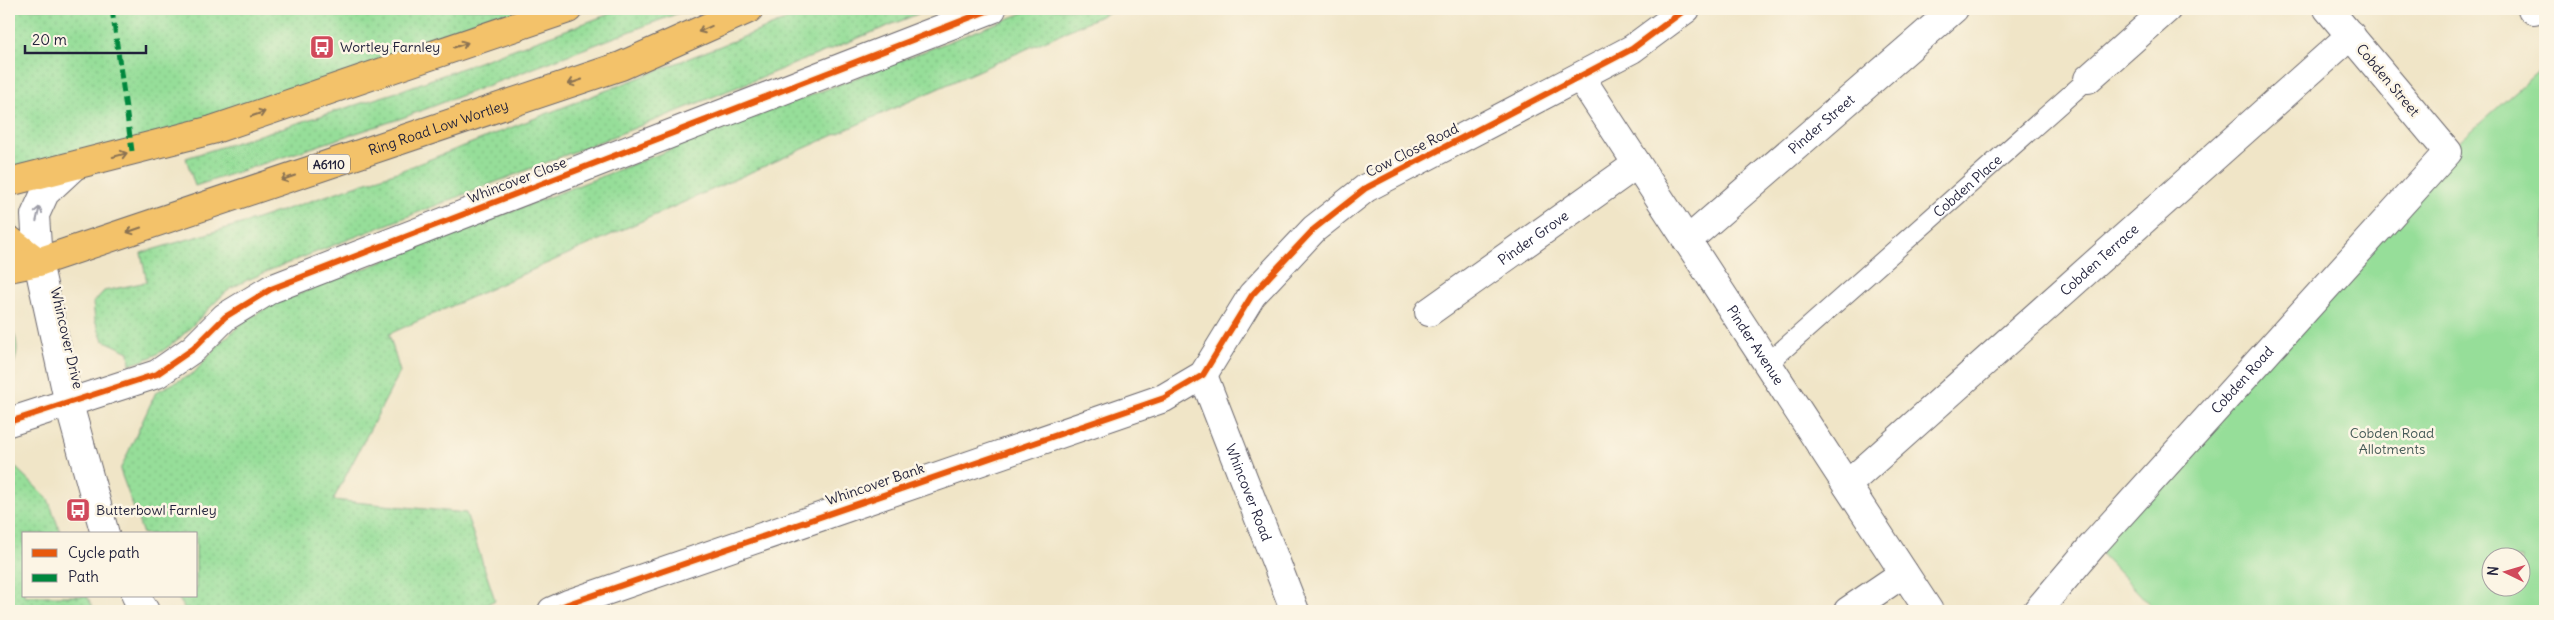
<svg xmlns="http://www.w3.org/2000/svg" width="2554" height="620" font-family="Delius,sans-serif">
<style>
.grass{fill:url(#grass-dots);stroke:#5c806a}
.garden{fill:#96de99;stroke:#5c806a;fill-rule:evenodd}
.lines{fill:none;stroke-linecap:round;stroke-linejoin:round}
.service-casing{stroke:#6a666c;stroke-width:21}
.minor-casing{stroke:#6a666c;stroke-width:30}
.trunk-casing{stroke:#6a666c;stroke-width:30}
.service{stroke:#fff;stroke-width:19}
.minor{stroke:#fff;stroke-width:28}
.trunk{stroke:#f3c26a;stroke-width:28}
.quiet{stroke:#00873e;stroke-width:5;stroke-dasharray:10 5;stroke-linecap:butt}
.cycleway-casing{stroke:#fcf5e5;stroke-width:9}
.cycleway{stroke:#e8590c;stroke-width:6}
.oneway{stroke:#8a7252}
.oneway2{stroke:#9c9ca7}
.labels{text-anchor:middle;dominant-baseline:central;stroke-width:5;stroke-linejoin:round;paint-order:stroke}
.shield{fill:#fcf5e5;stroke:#63616e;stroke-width:1}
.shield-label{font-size:12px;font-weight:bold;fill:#22223b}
.poi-label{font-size:14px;fill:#22223b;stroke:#fcf5e5;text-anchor:start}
.street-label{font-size:14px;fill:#22223b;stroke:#fcf5e5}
.park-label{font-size:14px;fill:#455a57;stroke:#fcf5e5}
</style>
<defs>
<pattern id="grass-dots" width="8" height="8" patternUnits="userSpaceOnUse" patternTransform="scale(1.25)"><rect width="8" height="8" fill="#96de99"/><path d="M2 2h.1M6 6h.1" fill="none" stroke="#81be85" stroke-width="1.8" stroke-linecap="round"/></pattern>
</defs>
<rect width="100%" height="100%" fill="#fcf5e5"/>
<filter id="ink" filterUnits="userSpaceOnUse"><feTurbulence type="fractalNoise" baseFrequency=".02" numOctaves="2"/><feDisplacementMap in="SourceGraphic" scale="10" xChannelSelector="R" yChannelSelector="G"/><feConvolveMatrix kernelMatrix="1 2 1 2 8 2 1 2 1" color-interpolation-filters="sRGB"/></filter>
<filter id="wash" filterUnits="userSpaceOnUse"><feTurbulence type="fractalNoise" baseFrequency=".0096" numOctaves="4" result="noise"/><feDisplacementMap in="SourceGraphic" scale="20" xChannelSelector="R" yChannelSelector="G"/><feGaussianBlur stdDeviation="1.12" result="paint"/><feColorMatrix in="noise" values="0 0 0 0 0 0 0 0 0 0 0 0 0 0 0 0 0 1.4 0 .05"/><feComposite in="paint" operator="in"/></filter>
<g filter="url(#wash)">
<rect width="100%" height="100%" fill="#f0e5c7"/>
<path class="grass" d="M9 9H568L73 167 9 173Z
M623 9H689L402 118 195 186 186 158 397 92Z
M815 9H930L663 117 270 270C256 277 237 283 225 293 195 320 172 356 130 364L129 352 103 340 95 320 93 303 104 291 147 282 141 253 251 221 400 171Z
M1033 9H1116L389 334 400 372 333 500 466 513 495 600 474 611H186L177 596H196V534H143L120 470 156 392 194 373 221 342 245 321 273 304Z
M9 321C20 344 19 354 9 376Z
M9 461 48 499 61 534H24V596H87L95 611H9Z"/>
<path class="garden" d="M2545 65V611H2156L2093 545 2448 152ZM2492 558H2522V588H2492Z"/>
</g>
<g filter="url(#ink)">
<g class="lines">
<defs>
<g id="service">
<path id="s1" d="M1767 364 2088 79"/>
</g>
<g id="minor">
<path d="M2532 9 2534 10"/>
<path id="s2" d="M1581 78 1929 611"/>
<path d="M2088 79 2167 9"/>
<path d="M73 167 45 193 35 215 38 262 69 404 105 534"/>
<path id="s3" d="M1687 241 1954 9"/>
<path id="s4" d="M1429 312 1637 164"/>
<path id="s5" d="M1203 375 1295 611"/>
<path d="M9 422 157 374 193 349 225 317 271 289 992 9"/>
<path id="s6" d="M1847 485 2351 35"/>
<path d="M136 596 145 611"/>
<path d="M552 611 568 604 1164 398 1203 375 1252 295 1314 229 1366 188 1632 49 1686 9"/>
<path d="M1848 611 1904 573"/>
<path id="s7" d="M2037 611 2093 545 2448 152 2328 9"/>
</g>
<g id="trunk">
<path d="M9 182 212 130 568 9"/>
<path d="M9 240 38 262"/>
<path id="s8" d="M9 268 38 262 621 66 749 9"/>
</g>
</defs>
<use href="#service" class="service-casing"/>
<use href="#minor" class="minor-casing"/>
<use href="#trunk" class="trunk-casing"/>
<use href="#service" class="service"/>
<use href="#minor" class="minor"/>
<use href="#trunk" class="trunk"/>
<path class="quiet" d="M112 9 132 151"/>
<defs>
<path id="cycleway" d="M9 422 157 374 193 349 225 317 271 289 992 9
M552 611 568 604 1164 398 1203 375 1252 295 1314 229 1366 188 1632 49 1686 9"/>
</defs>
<use href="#cycleway" class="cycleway-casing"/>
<use href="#cycleway" class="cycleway"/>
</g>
<defs><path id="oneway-shaft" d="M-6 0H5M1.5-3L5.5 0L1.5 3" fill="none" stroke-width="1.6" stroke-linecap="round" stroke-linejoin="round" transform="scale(1.25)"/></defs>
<g class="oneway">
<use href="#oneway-shaft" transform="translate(705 29) rotate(156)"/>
<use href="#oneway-shaft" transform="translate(461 45) rotate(-19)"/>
<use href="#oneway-shaft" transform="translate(575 82) rotate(161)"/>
<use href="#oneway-shaft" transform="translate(258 114) rotate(-19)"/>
<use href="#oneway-shaft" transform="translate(120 155) rotate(-15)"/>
<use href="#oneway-shaft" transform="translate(288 178) rotate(161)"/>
<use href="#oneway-shaft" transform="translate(134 230) rotate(161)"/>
</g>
<use class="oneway2" href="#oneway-shaft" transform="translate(38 214) rotate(-77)"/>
</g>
<defs>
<symbol id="bus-square" viewBox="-11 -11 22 22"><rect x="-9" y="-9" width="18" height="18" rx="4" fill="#d1495b" stroke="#fcf5e5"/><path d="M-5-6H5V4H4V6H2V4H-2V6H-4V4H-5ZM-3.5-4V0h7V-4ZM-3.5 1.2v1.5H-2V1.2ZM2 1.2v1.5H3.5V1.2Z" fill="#fff"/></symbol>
</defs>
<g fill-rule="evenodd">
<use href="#bus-square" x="308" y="33" width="28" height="28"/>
<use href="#bus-square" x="64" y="496" width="28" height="28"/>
</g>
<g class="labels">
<rect class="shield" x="308" y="154.5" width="42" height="19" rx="4"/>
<g class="shield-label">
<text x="329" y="164">A6110</text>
</g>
<g class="poi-label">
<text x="340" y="47">Wortley Farnley</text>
<text x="96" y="510">Butterbowl Farnley</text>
</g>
<g class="street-label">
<text transform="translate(2388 80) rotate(50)">Cobden Street</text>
<text stroke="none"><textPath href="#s3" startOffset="178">Pinder Street</textPath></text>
<text stroke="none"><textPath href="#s8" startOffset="452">Ring Road Low Wortley</textPath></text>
<text transform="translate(1412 150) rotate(-27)">Cow Close Road</text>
<text transform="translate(517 180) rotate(-21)">Whincover Close</text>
<text stroke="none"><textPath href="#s1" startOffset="268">Cobden Place</textPath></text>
<text stroke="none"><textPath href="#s4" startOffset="128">Pinder Grove</textPath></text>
<text stroke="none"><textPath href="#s6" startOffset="338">Cobden Terrace</textPath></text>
<text transform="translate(67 338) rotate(77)">Whincover Drive</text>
<text stroke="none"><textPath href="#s2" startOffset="319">Pinder Avenue</textPath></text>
<text stroke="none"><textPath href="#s7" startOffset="309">Cobden Road</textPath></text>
<text transform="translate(875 484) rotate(-19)">Whincover Bank</text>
<text stroke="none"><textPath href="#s5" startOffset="126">Whincover Road</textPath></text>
</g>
<g class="park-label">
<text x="2392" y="433">Cobden Road<tspan x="2392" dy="16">Allotments</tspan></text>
</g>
</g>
<rect width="2554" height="620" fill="none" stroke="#fcf5e5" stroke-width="30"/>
<rect x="22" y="532" width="175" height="65" fill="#fcf5e5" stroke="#a5a1a1"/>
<rect x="32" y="549" width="25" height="8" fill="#e8590c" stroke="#a5a1a1"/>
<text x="68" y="558" font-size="15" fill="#22223b">Cycle path</text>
<rect x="32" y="574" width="25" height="8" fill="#00873e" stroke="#a5a1a1"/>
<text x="68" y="582" font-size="15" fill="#22223b">Path</text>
<g transform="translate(2506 572) rotate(275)"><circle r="24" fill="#fcf5e5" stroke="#a5a1a1"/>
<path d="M0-4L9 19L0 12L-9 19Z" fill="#d1495b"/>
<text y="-8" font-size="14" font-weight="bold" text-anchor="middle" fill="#22223b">N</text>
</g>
<path d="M25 45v8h121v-8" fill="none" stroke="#22223b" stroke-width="2.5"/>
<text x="32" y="45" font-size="15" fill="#22223b" stroke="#fcf5e5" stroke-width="4" paint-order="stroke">20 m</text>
</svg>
